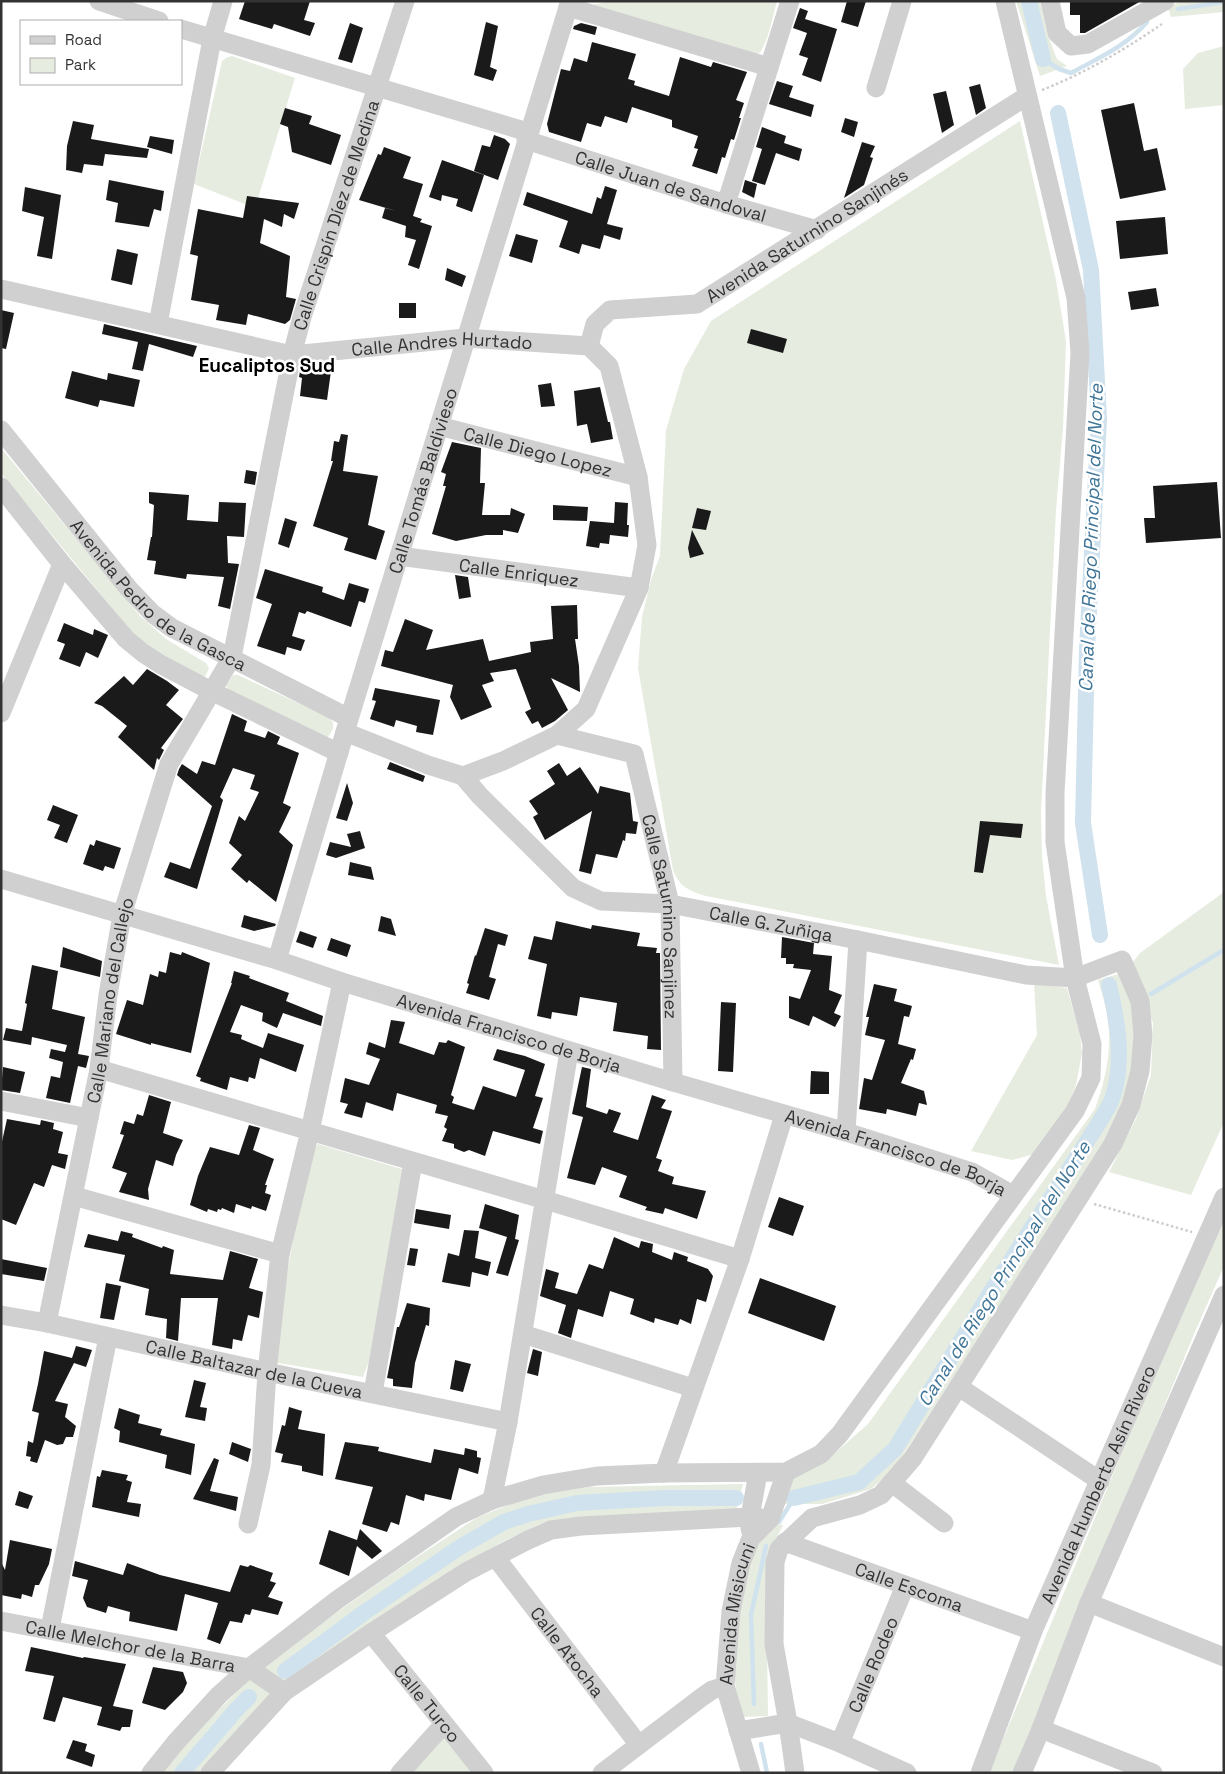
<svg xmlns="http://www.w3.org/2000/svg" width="1225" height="1774" font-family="'Space Grotesk',sans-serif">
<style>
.green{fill:#e6ecdf}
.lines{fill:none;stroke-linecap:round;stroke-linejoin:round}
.stream{stroke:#cfe2ee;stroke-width:4.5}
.canal{stroke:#cfe2ee;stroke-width:16}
.building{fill:#1a1a1a}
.path{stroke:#cdcdcd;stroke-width:2.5;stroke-dasharray:2.5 2.5;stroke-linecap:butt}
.minor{stroke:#d0d0d0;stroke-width:19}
.labels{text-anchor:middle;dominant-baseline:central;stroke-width:5;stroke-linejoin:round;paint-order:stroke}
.street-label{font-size:18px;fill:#333;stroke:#fff}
.neighbourhood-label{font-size:19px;font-weight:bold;fill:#000;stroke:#fff}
.water-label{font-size:19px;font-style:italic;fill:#3f7597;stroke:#fff}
</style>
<rect width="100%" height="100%" fill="#fff"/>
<path class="green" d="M610 1H777C773 14 768 46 758 54L588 6Z
M1016 1H1040L1048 36 1057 59 1067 66 1040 76Z
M1181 1H1224V12L1171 17 1168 7Z
M1224 46V105L1185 109 1183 69 1198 53Z
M232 56 295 78 255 208 194 184 222 61 226 58Z
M1020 121 1056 280 1066 341 1063 428 1056 510 1041 812 1042 856 1046 896 1059 965 706 896C690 891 679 887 673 870L638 668 642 617 651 580 660 556 666 430 684 369 711 321Z
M1 448 140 616 166 639 206 663 209 668 206 675 204 677 155 652 131 631 1 473Z
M233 675H238L328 717 333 722V729L328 737H323L230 692 226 686Z
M1224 892V1122L1191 1195 1109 1172 1136 1119 1151 1075 1153 1023 1130 966 1140 953Z
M1122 973C1125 985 1131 998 1133 1011 1140 1054 1127 1096 1109 1135L907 1449 888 1475 871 1489 822 1504H780L788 1480 827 1460 868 1424 1095 1109C1105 1081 1112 1052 1108 1022 1107 1008 1102 994 1098 980Z
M1034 983 1067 988 1080 1035 1082 1053 1076 1085 1067 1107 1034 1154 1012 1160 971 1151 1037 1035Z
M318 1144 405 1170 369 1361 363 1377 272 1362 307 1158Z
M1224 1219V1266L1194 1334 1013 1773H989L1126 1443Z
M743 1484 736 1512 560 1521 540 1524 502 1542 434 1582 283 1682 264 1668 305 1635 397 1570 478 1517 531 1496 588 1487Z
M768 1523 783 1525 771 1549 767 1647 768 1716 742 1717 736 1695 734 1663 735 1622 754 1547Z
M250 1679 272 1694 201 1773H161L177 1751Z
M443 1738 473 1773H410Z"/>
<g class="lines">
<path class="stream" d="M1178 9 1224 2
M1043 59 1059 69 1071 73C1100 57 1125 47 1147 22
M1151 994 1224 950
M779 1522 794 1498
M754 1704 751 1615 766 1546
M761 1744 767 1773"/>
<path class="canal" d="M1029 1 1043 59
M1058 113 1091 270 1099 419 1087 649 1083 823 1100 935
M794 1498 859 1482 895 1449 992 1290 1100 1121C1105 1112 1112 1103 1114 1093 1124 1058 1117 1019 1109 985
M285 1671 365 1612 460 1547 504 1522 528 1514 577 1503 665 1498H736
M182 1773 236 1710 249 1697"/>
</g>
<path class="building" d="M245 1H310L304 20 315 23 310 36 274 24 272 29 239 19Z
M847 1H866L858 27 841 22Z
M1070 1H1141L1085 33H1080V15H1070Z
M800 8 808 11 805 19 837 29 821 82 802 75 808 58 799 55 807 33 793 28Z
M486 22 498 26 490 67 497 70 493 81 474 75Z
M350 23 363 28 352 63 338 59Z
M581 23 597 27 595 35 573 29 574 26Z
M592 42 636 54 628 79 635 81 634 85 669 96 680 57 711 67 713 62 747 72 736 100 744 103 739 118H741L734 140 731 139 725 158 722 157 717 174 692 166 698 149 694 148 698 136 672 127V120L632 107 627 123 605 116 601 127 587 123 581 142 549 132 547 124 561 69 570 71 574 58 587 62Z
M777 81 793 86 789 97 814 105 811 117 769 104Z
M980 84 986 108 976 115 969 87Z
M946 91 954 125 942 133 933 94Z
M1134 103 1144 151 1157 148 1166 190 1120 199 1101 110Z
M285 108 312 116 309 124 341 135 331 165 292 152 288 127 280 124Z
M845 118 858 122 854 137 841 132Z
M73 121 94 125 91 139 149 149 147 158 105 154 103 166 84 164 82 173 66 170 67 146Z
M762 127 786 136 784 143 802 149 799 161 776 153 765 185 752 181 762 149 756 147Z
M494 135 505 139 510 144 498 180 474 171 482 145 490 147Z
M150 136 174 140 172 154 147 147Z
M862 142 875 146 870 157 873 158 864 185 844 198Z
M384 147 411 157 403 178 423 184 413 216 422 219 420 222 432 226 419 269 408 265 416 240 405 237 406 226 382 218 385 208 396 211 359 200 378 154 381 155Z
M442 160 484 175 472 212 456 206 458 199 442 195 441 201 429 197Z
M109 180 164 191 161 211 154 209 149 227 115 222 118 203 106 200Z
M745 180 757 184 754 198 742 192Z
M605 186 617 190 607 224 623 228 620 240 604 235 600 249 582 244 579 254 559 247 568 221 523 205 527 192 592 214 597 197 601 199Z
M25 187 61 195 52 259 37 256 44 217 22 211Z
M247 196 299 203 294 219 284 214 282 227 264 219 260 243 290 256 286 297 296 299 290 320 285 324 248 314 246 325 216 320 219 305 191 300 198 256 190 254 198 209 243 218Z
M1165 217 1168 254 1120 259 1116 221Z
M516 234 538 240 532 263 509 256Z
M117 249 138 254 132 285 111 280Z
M447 268 466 276 462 287 445 280Z
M1156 288 1159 306 1131 310 1128 292Z
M399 303H416V318H399Z
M1 310 14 313 6 349 1 348Z
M104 324 197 346 193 357 149 344 143 371 132 369 138 342 102 334Z
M751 329 787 339 783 353 747 343Z
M332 364 327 400 300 396 302 378 299 377 301 365Z
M72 371 107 380 108 373 140 380 134 407 100 400 98 407 65 398Z
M551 383 555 406 541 407 538 385Z
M600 387 608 422H610L613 439 591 443 587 424 577 426 574 391Z
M341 434 348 435 343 471 378 476 368 525 385 531 376 560 344 550 348 538 313 526 333 461H331L334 441 339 442Z
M452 442 481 448 480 483H485L482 515H510L511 508 525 514 518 533 503 530V535H486L456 541 432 534 446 486H443L446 474 441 472Z
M246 470 257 472 255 485 244 483Z
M1217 482 1221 538 1146 543 1144 518H1155L1153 486Z
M149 492 189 495 187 520 218 522 219 502 246 503 244 537 227 536 228 563 239 564 230 609 218 606 224 577 187 574 186 579 154 574 156 561 147 560 151 537H152L154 505 149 503Z
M615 502 628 503 627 525H629L628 537 610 535 609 544 600 543 599 548 586 546 590 521 614 523Z
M553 505 588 507 587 521 553 520Z
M697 508 711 511 706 530 692 528Z
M285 518 297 522 289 548 278 544Z
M692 530 704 554 690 558 688 548Z
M265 569 323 587 322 592 344 600 349 583 369 589 365 603 359 601 351 627 307 611 305 614 299 612 292 636 305 640 301 651 287 647 285 655 257 646 272 604 256 598Z
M455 575 468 577 471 597 459 599Z
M577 605 578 639H575L579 666 580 692 551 678 568 710 555 721 542 728 538 721 532 724 525 712 531 709 516 669 490 673 494 681 482 685 492 707 461 720 450 697 453 685 381 666 385 650 393 652 405 619 433 630 426 650 483 639 489 661 531 652 530 642 553 639 551 606Z
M64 623 93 635 94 629 108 635 98 658 86 652 80 667 59 659 65 644 57 641Z
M147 669 167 681 179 690 166 705 183 719 161 748 164 750 159 760 157 758 154 770 118 737 127 726 102 706 94 703 124 676 133 685Z
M375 688 440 700 433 735 416 732 417 726 396 720 394 727 370 719 376 701 372 700Z
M232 714 247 721 244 731 265 738 268 731 280 737 277 744 299 753 283 803 291 807 279 832 293 845 276 902 249 880 247 883 231 869 242 855 229 843 239 816 245 821 259 792 250 789 255 775 233 768 220 797 223 800 197 889 164 877 170 862 190 869 212 806 177 775 179 769 182 764 197 774 202 761 215 765Z
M390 762 425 776 423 782 387 769Z
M559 763 567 776 580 767 598 794 600 786 630 793 633 821 638 822 636 834 626 833 625 841 623 840 617 858 596 854 591 874 579 871 592 811 545 840 533 817 538 814 529 801 555 784 547 771Z
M347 783 353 803 347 821 336 818Z
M53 805 78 815 67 843 54 838 60 825 47 820Z
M980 821 1023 824 1021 838 990 835 983 873 974 872Z
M360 831 365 848 336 858 326 855 330 842 351 847 347 834Z
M96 840 121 848 114 869 105 866 103 871 83 864 90 844 94 846Z
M350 862 371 867 374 880 348 875Z
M244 915 276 924 275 926 254 931 241 927Z
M381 916 391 919 396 936 378 931Z
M556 921 591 929 592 925 640 933 637 946 657 948 656 953H660L661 1050 647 1049 648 1036 613 1031 617 1003 580 997 577 1016 552 1012 551 1019 537 1016 547 964 528 959 534 936 552 940Z
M485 928 508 935 505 946 498 944 489 977 496 979 489 1000 466 993 469 984 467 983 475 955 476 956Z
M300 931 317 937 313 948 296 942Z
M782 937 814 943 813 954 832 956 829 990 842 995 834 1013 841 1016 835 1027 813 1016 809 1026 789 1018V996L800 999 811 970 793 968 794 964H786V958H781Z
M331 938 351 945 347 957 327 950Z
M63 947 102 961 100 977 60 967Z
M170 952 181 955 182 952 210 963 191 1053 151 1043V1045L116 1034 127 1000 143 1005 150 974 158 977 159 971 166 973Z
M32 965 58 971 52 1009 85 1017 78 1054 89 1056 86 1068 78 1066 70 1103 46 1098 51 1076 60 1078 63 1062 49 1058 51 1049 65 1052 67 1045 32 1037 31 1045 3 1040 6 1028 22 1031 27 1004 25 1003Z
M234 971 250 976 249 978 289 993 286 1001 323 1016 321 1026 283 1013 277 1028 262 1021 263 1013 241 1005 230 1032 242 1035 241 1039 263 1048 268 1033 304 1045 296 1072 260 1058 255 1079 249 1077 248 1082 230 1077 227 1090 200 1081 201 1078 196 1076 232 983H231Z
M874 984 897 989 894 1001 912 1006 909 1017 904 1016 898 1044 916 1049 913 1060 911 1059 901 1083 924 1091 927 1105 919 1103 916 1116 887 1109 886 1114 859 1109 864 1078 872 1080 885 1040 865 1035 869 1017H866Z
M721 1002 736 1003 733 1072 718 1071Z
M391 1020 405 1022 399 1043 434 1055 439 1042 446 1043 448 1040 465 1047 451 1095 454 1097 452 1103 474 1110 483 1086 516 1097 525 1070 493 1060 497 1049 525 1056 545 1064 535 1096 543 1098 533 1128 543 1131 540 1144 493 1131 485 1156 469 1150 464 1152 454 1148V1144L442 1141 447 1129 444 1127 448 1116 435 1113 437 1105 397 1093 393 1111 366 1102 362 1118 344 1113 348 1104 340 1102 345 1078 369 1085 380 1059 366 1054 369 1042 385 1048Z
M3 1067 25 1072 20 1093 1 1090Z
M582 1067 591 1069 586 1107 607 1114 609 1109 621 1113 613 1132 638 1140 652 1095 666 1100 661 1108 672 1111 656 1158 662 1160 658 1171 674 1177 672 1184 706 1191 697 1219 665 1208 663 1214 645 1210 647 1207 619 1197 627 1176 602 1167 595 1185 567 1178 583 1117 572 1114Z
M811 1071 829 1072V1094H810Z
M149 1095 171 1102 163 1133 183 1140 176 1155 173 1166 156 1160 148 1189 149 1200 119 1192 127 1173 112 1168 124 1135 120 1134 124 1121 134 1124 137 1114 143 1116Z
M7 1119 40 1125 41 1120 54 1123 53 1129 63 1132 58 1153 68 1155 65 1169 52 1165 44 1187 34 1183 16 1225 1 1219V1146Z
M249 1125 260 1128 253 1150 274 1159 265 1185H267L265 1193 271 1195 266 1211 252 1206 251 1209 236 1204 234 1213 222 1208 221 1210 218 1209 217 1212 208 1209 207 1212 190 1205 198 1176 210 1147 239 1155Z
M779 1197 804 1206 793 1236 768 1227Z
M485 1204 519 1215 515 1239 519 1240 508 1276 496 1273 507 1237 479 1228Z
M416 1209 451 1215 449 1229 414 1223Z
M464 1230 479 1231 475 1258 491 1262 488 1276 472 1272 470 1287 442 1282 448 1253 459 1256Z
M121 1231 133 1234 132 1237 162 1248 163 1246 174 1250 170 1274 223 1280 230 1251 258 1259 249 1288 263 1292 259 1318 248 1315 242 1341 233 1339 232 1349 212 1345 218 1298H181L178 1341 166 1338 167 1319 145 1315 149 1289 119 1281 125 1255 84 1247 88 1234 118 1241Z
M614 1237 639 1248 641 1241 653 1244 652 1252 672 1260 674 1252 688 1257 687 1261 708 1269 713 1276 706 1302 697 1299 691 1324 680 1319 678 1325 655 1318 654 1323 630 1314 634 1299 610 1291 603 1317 578 1309 571 1338 558 1333 566 1305 540 1296 546 1269 559 1273 555 1288 577 1294 589 1264 603 1269Z
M410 1248 418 1249 415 1266 407 1265Z
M1 1259 47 1268 44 1281 1 1274Z
M760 1278 836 1306 824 1341 748 1313Z
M106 1283 121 1286 114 1320 100 1318Z
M407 1303 430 1308 429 1326 426 1325 415 1363 412 1388 393 1386V1379L387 1378 397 1327H399Z
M76 1346 92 1350 86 1367 74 1363 55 1401 68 1404 65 1417 76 1426 73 1437H66L63 1444 57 1445 45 1440 37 1463 30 1461 31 1457 26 1456 28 1441 33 1443 39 1413 32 1411 38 1384 44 1351 72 1358Z
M533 1349 542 1352 538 1376 527 1373Z
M455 1360 471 1364 463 1392 450 1389Z
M194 1380 206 1383 200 1407 207 1408 205 1421 185 1417Z
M289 1407 302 1411 298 1429 325 1434 323 1476 302 1471V1466L281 1462 283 1454 275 1452 282 1425 285 1426Z
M119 1408 140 1415 138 1423 162 1429 160 1435 195 1444 191 1475 165 1468 167 1455 119 1442 120 1431 114 1428Z
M232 1442 251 1449 248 1462 229 1454Z
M345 1442 379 1447 378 1451 431 1463 434 1449 464 1455 465 1448 477 1451V1457L481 1458 478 1474 459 1468 451 1500 425 1494 424 1501 406 1495 399 1525 391 1522 387 1532 362 1524 373 1487 335 1479Z
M214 1458 219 1460 210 1491 238 1497 236 1511 193 1499Z
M102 1470 128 1475 126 1480 132 1482 127 1502 141 1504 139 1517 92 1507 97 1476 100 1477Z
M19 1491 33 1496 28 1509 15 1505Z
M360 1529 382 1551 372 1559 357 1546 349 1576 319 1564 329 1530 357 1540Z
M10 1540 52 1549 49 1564 39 1585H35L32 1597 22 1594 21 1599 1 1595V1562L5 1570Z
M75 1561 123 1575 127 1563 160 1575 230 1592 240 1565 248 1567 250 1565 273 1573 270 1581 276 1583 268 1597 283 1602 278 1615 252 1609 250 1615 245 1614 242 1623 230 1621 220 1644 207 1639 218 1603 185 1594 177 1631 129 1621 130 1612 108 1606 106 1613 87 1607 83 1598 88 1580 72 1576Z
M31 1647 83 1658 84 1657 126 1664 113 1706 133 1710 130 1727H122L120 1731 97 1725 102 1707 63 1697 55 1722 43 1719 54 1676 25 1671Z
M153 1667 183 1672 187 1683 183 1692 165 1710 142 1703Z
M73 1740 87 1744 85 1751 95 1755 92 1767 66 1758Z"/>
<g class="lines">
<path class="path" d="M1042 90C1085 73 1124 50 1162 24
M1094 1204 1192 1232"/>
<g class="minor">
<path d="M99 1 159 21"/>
<path d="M1050 1 1057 33 1071 46 1088 44 1165 1"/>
<path d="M568 7 769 67"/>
<path d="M181 29 528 132"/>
<path d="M876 88 902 1"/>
<path id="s1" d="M526 140 726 204 817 230"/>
<path d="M726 204 790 1"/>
<path id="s2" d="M1 289 292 355 465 338 589 346"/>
<path d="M158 324 212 39 223 1"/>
<path id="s3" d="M589 346 595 324 610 310 697 304 1027 96"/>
<path id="s4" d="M439 426 638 477"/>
<path id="s5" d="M1 430 129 589 153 614 172 628 349 718"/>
<path d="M1 487 62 564 126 639 143 653 160 664 213 692 339 753"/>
<path id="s6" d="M399 556 639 588"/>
<path d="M1 713 62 564"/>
<path d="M345 732 428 765 463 776 503 761 557 735 586 709 639 588 647 545 638 477 609 366 589 346"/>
<path id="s7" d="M557 735 634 754 670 904 673 1082"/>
<path id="s8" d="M463 776 480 796 573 888 601 901 670 904 858 940 1026 975 1075 978 1122 960 1140 1001 1143 1035 1140 1071 1131 1105 1113 1144 913 1458 881 1495 860 1505 812 1518 779 1549 775 1562 774 1644 788 1723 795 1773"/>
<path id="s9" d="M1 879 277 960 342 982 673 1082 846 1132 972 1172 1013 1195"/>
<path id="s10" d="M277 960 345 732 570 1"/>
<path d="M99 1069 545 1200 740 1259"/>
<path d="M1 1101 89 1118"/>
<path d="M846 1132 858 940"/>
<path d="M74 1196 280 1254"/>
<path id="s11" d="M1 1315 47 1323 267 1372 508 1422"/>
<path id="s12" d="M47 1323 99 1069 108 995 122 915 169 764 232 657 292 355 302 317 405 1"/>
<path d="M523 1334 693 1388"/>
<path d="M959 1387 1100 1481"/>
<path d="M373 1393 413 1162"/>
<path d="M664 1473 740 1259 784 1115"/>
<path d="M892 1483 944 1523"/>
<path d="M492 1500 508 1422 569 1051"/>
<path d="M248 1524 261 1465 267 1372 280 1254 310 1131 342 982"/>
<path d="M750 1529V1517L758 1473"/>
<path id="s13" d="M785 1542 1033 1631"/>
<path id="s14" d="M496 1558 639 1745"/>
<path d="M1089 1603 1224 1657"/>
<path id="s15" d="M1 1621 249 1668 284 1692"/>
<path d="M50 1629 108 1337"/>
<path id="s16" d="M371 1633 484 1773"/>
<path d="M1041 1729 1153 1773"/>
<path d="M738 1731 788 1723 840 1743 907 1773"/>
<path id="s17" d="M840 1743 905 1586"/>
<path d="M151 1773 176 1742 219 1695 249 1668 337 1600 456 1517 492 1500 543 1485 597 1476 664 1473 786 1472 821 1454 840 1434 1075 1111 1091 1078 1092 1044 1075 978 1055 842V793L1080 353 1076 298 1005 1"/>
<path d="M210 1773 284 1692 371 1633 466 1572 528 1540 551 1530 581 1526 750 1517 770 1519"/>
<path d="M400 1773 444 1724"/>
<path d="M602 1773 702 1697 712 1690 725 1686"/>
<path id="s18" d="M751 1773 725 1686 731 1611 741 1563 751 1538 770 1519 786 1472"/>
<path id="s19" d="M980 1773 1033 1631 1224 1197"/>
<path d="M1022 1773 1041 1729 1089 1603 1224 1295"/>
</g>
</g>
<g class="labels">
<g class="street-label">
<text stroke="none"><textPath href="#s1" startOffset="152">Calle Juan de Sandoval</textPath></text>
<text stroke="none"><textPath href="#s12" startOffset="1152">Calle Crispín Díez de Medina</textPath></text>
<text stroke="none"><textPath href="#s3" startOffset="260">Avenida Saturnino Sanjinés</textPath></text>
<text stroke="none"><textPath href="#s2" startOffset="449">Calle Andres Hurtado</textPath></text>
<text stroke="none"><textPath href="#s4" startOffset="102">Calle Diego Lopez</textPath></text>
<text stroke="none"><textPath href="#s10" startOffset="501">Calle Tomás Baldivieso</textPath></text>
<text stroke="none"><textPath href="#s6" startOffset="121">Calle Enriquez</textPath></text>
<text stroke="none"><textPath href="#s5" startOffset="231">Avenida Pedro de la Gasca</textPath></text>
<text stroke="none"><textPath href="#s7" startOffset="245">Calle Saturnino Sanjinez</textPath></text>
<text stroke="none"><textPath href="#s8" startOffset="360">Calle G. Zuñiga</textPath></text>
<text stroke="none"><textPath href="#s12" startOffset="329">Calle Mariano del Callejo</textPath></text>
<text stroke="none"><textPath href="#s9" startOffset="531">Avenida Francisco de Borja</textPath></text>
<text stroke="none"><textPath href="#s9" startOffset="936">Avenida Francisco de Borja</textPath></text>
<text stroke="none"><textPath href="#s11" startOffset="259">Calle Baltazar de la Cueva</textPath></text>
<text stroke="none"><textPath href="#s19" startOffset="312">Avenida Humberto Asín Rivero</textPath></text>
<text stroke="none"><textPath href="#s13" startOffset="132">Calle Escoma</textPath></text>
<text stroke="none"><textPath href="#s18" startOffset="164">Avenida Misicuni</textPath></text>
<text stroke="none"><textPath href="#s15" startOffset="132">Calle Melchor de la Barra</textPath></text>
<text stroke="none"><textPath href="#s14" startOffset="118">Calle Atocha</textPath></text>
<text stroke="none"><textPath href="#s17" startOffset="85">Calle Rodeo</textPath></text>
<text stroke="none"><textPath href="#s16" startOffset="90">Calle Turco</textPath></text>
</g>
<g class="neighbourhood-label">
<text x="267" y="365">Eucaliptos Sud</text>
</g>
<g class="water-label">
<text transform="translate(1091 538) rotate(-88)">Canal de Riego Principal del Norte</text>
<text transform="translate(1004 1274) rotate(-58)">Canal de Riego Principal del Norte</text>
</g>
</g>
<rect width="1225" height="1774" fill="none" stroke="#333333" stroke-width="5"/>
<rect x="20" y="20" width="162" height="65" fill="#ffffff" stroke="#adadad"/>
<rect x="30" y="36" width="25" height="8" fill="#d0d0d0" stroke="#adadad"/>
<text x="65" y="45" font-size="15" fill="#333333">Road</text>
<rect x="30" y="58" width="25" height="15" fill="#e6ecdf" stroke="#adadad"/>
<text x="65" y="70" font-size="15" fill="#333333">Park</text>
</svg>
